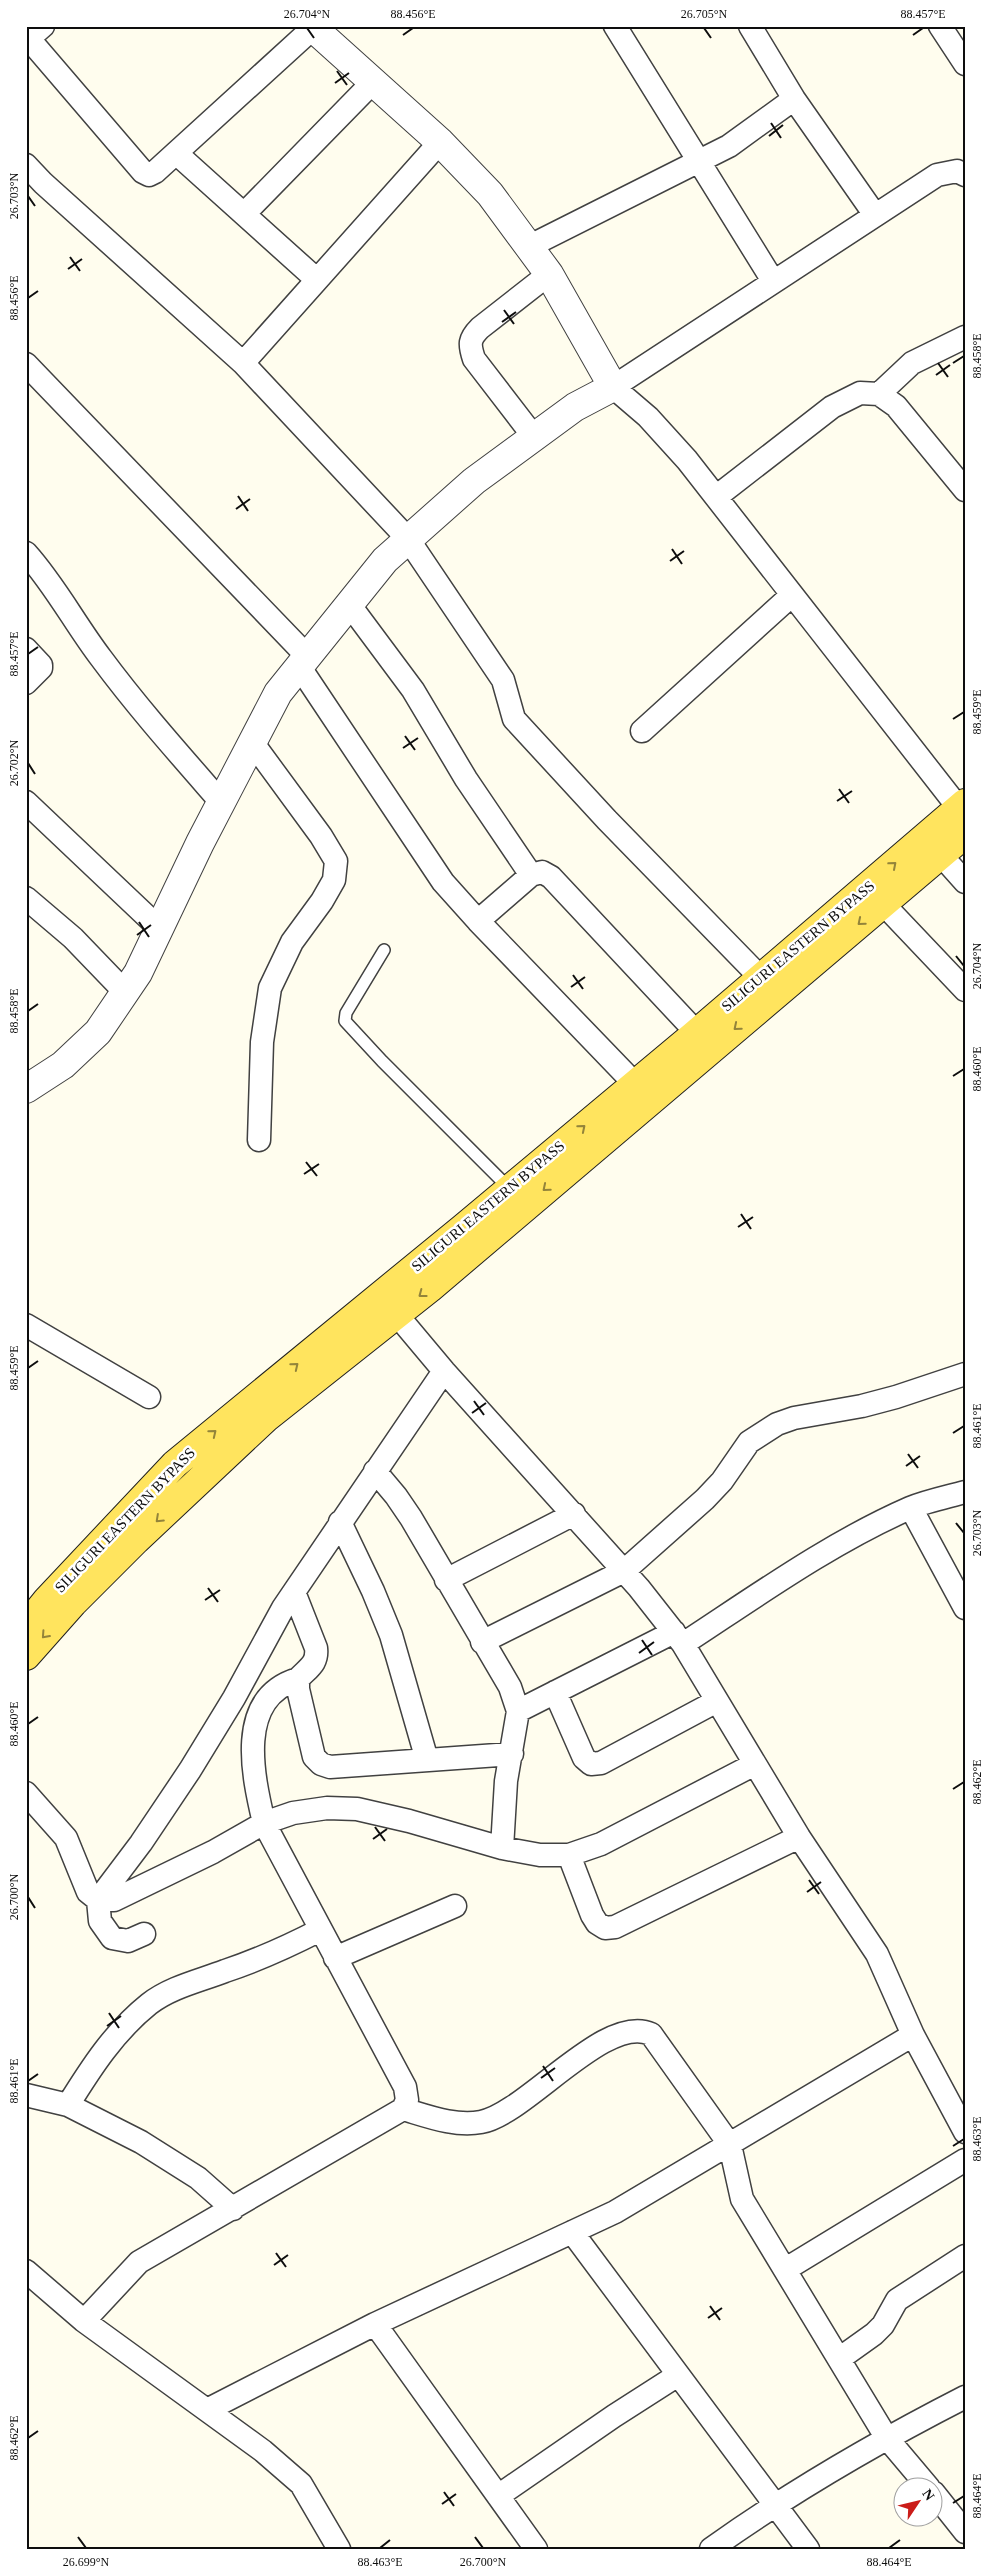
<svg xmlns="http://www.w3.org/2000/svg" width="991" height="2575" font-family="'Times New Roman',serif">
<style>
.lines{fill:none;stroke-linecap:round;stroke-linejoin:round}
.service-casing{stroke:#414141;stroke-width:14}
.minor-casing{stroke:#414141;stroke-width:25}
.tertiary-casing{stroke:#414141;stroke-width:30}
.primary-casing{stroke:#1f1f1f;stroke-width:30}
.service{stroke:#fff;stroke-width:11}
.minor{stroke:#fff;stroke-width:22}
.tertiary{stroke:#fff;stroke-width:28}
.primary{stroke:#ffe45e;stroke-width:28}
.oneway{stroke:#93843a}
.ticks{fill:none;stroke:#0e0e0e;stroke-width:2}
.labels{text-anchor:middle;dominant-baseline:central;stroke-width:5;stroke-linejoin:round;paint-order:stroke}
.street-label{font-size:15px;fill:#0e0e0e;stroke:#fff}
.neatline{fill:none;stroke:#0e0e0e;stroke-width:2}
.ticks-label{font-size:12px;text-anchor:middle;fill:#0e0e0e}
</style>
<rect width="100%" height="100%" fill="#fffdee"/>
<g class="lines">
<defs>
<path id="service" d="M384 950 346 1013 345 1021 382 1061 510 1189"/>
<path id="minor" d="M615 26 773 281
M750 26 794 99 875 215
M940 26 965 64
M29 39 143 172 149 175 155 172 313 28
M26 41 43 26
M176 153 316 279
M26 165 43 183 243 363 408 539 503 680 514 719 607 820 761 978
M965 175 957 171 937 175 613 387 648 417 687 460 965 816
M244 214 374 81
M528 247 729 146 794 99
M243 363 440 142
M26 364 307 656
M879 394 912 363 965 337
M534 437 474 359C469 344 469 339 480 328L549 274
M716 497 832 407 860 393 879 394 896 406 965 490
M26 553C55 585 75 624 101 658 138 708 180 755 221 802
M349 604 413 690 466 779 531 875
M26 649 41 665V668L26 683
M299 666 443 882 478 921 634 1083
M642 731 792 595
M252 742 321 836 336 861 334 880 322 901 292 942 270 988 262 1042 259 1140
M26 802 159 928
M940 854 965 882
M871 891 965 990
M26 898 73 938 125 992
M478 921 531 875 542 872 551 877 697 1033
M387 1303 444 1371 639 1588 683 1644 799 1837 877 1954 913 2035 965 2132
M26 1325 149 1397
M375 1471 396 1496 411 1518 510 1687 518 1711 506 1781 502 1848
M911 1508 965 1608
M340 1522 373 1591 391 1635 427 1760
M446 1580 574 1514
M294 1592 316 1648C318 1664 308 1668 298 1679V1689L314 1757 321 1764 330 1767 512 1754
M482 1642 624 1571 705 1499 722 1481 749 1442 777 1424 794 1418 862 1406 896 1397 965 1374
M683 1644C755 1597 830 1543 910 1508 927 1501 947 1497 965 1492
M555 1692 584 1758 591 1764 601 1763 717 1701
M518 1711 674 1632
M26 1793 66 1838 88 1892 98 1900H114L213 1852 264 1823 293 1813 327 1808 357 1809 409 1821 502 1848 540 1855H569L601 1844 755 1764
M569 1855 592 1915 597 1923 605 1928 615 1927 799 1837
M144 1934 128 1941 112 1938 100 1921 98 1900 141 1843 190 1770 234 1698 283 1608 444 1371
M335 1958 455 1906
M26 2095 68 2105 141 2142 198 2178 233 2209
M68 2105C91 2068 114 2032 149 2004 171 1987 199 1981 225 1971 258 1960 289 1946 320 1930
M403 2109C427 2116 455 2127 481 2122 526 2114 605 2013 651 2034L730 2145 742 2199 886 2437 929 2488
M572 2232 808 2549
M786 2269 965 2160
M26 2271 84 2321 139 2262 403 2109 407 2100 405 2087 264 1823C253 1776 235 1698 298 1679
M84 2321 263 2451 301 2484 339 2549
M375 2324 536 2549
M839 2359 874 2334 883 2325 897 2300 965 2256
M207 2410 375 2324 615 2212 913 2035
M934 2493 965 2532
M498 2496 614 2416 678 2375
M711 2549C792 2491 877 2442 965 2397"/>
<path id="tertiary" d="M26 1089 63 1065 98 1032 138 973 200 843 278 693 385 560 474 481 575 407 613 387 549 274 490 194 440 142 311 26"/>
<path id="primary" d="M26 1626 47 1600 175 1464 463 1228 693 1036 965 803
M26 1656 73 1603 136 1540 266 1418 430 1288 965 834"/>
</defs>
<use href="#service" class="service-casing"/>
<use href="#minor" class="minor-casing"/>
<use href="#tertiary" class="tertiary-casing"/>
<use href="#primary" class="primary-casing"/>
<use href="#service" class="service"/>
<use href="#minor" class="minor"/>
<use href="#tertiary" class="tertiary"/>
<use href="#primary" class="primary"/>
</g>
<defs><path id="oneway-chevron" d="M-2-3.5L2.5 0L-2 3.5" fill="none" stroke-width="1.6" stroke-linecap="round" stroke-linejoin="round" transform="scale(1.25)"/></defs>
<g class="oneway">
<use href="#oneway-chevron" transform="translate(893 865) rotate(-41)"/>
<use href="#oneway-chevron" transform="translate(861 922) rotate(140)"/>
<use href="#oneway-chevron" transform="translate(737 1027) rotate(140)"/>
<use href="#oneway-chevron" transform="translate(582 1128) rotate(-40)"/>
<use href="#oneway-chevron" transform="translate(546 1188) rotate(140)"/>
<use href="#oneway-chevron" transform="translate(422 1294) rotate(143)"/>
<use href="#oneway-chevron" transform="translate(295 1366) rotate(-39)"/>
<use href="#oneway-chevron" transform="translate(213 1433) rotate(-39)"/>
<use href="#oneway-chevron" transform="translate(159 1519) rotate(137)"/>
<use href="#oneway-chevron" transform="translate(45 1635) rotate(132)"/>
</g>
<path class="ticks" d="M307 28 314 38M704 28 711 38M403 35 413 28M913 35 923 28M337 71 347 85M335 83 349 73M771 123 781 138M769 136 783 125M28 196 35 206M70 257 80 271M68 269 82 259M28 298 38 291M504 310 514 324M502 322 516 312M938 363 948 377M953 363 964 356M936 375 950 365M238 496 248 511M236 509 250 499M672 549 682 564M670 561 684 551M28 654 38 647M953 719 964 712M405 736 415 750M403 748 418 738M28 763 35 774M839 789 849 803M837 801 852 791M139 922 149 937M137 935 151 925M956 956 964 966M573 975 583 989M571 987 585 977M28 1011 38 1004M953 1076 964 1069M306 1162 317 1176M304 1174 319 1164M741 1214 751 1229M738 1227 753 1217M28 1368 38 1361M474 1401 484 1415M472 1413 486 1403M953 1433 964 1426M908 1454 918 1468M906 1466 920 1456M956 1523 964 1533M208 1588 218 1602M205 1600 220 1590M642 1640 652 1655M639 1653 654 1642M28 1724 38 1717M953 1789 964 1782M375 1827 385 1841M373 1839 387 1829M809 1880 819 1894M807 1892 821 1882M28 1897 35 1908M109 2013 119 2028M107 2026 121 2016M543 2066 553 2081M541 2078 555 2068M28 2081 38 2074M953 2146 964 2139M276 2253 286 2267M274 2265 288 2255M710 2306 720 2320M708 2318 722 2308M28 2438 38 2431M444 2492 454 2506M953 2503 964 2496M442 2504 456 2494M78 2537 86 2548M475 2537 483 2548M380 2548 390 2540M889 2548 900 2540"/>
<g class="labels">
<g class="street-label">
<text transform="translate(798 946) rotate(-40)">SILIGURI EASTERN BYPASS</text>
<text transform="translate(488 1206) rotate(-40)">SILIGURI EASTERN BYPASS</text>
<text transform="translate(125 1520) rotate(-46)">SILIGURI EASTERN BYPASS</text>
</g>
</g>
<rect width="991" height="2575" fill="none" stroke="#ffffff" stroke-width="55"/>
<g transform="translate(918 2502) rotate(55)"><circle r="24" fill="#ffffff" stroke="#9f9f9f"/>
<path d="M0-4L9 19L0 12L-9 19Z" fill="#cb1d19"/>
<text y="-8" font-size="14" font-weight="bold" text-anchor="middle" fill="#0e0e0e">N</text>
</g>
<rect x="28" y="28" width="936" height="2520" class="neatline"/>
<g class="ticks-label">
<text x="307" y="18">26.704°N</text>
<text x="413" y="18">88.456°E</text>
<text x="704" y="18">26.705°N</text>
<text x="923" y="18">88.457°E</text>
<text transform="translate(14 196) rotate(-90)" y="4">26.703°N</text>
<text transform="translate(14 298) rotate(-90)" y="4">88.456°E</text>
<text transform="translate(977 356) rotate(-90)" y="4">88.458°E</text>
<text transform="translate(14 654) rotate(-90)" y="4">88.457°E</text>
<text transform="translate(977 712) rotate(-90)" y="4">88.459°E</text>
<text transform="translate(14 763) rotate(-90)" y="4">26.702°N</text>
<text transform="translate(977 966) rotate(-90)" y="4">26.704°N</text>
<text transform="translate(14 1011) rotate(-90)" y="4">88.458°E</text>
<text transform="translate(977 1069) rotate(-90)" y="4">88.460°E</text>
<text transform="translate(14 1368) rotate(-90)" y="4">88.459°E</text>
<text transform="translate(977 1426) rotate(-90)" y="4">88.461°E</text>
<text transform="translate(977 1533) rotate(-90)" y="4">26.703°N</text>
<text transform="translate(14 1724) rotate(-90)" y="4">88.460°E</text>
<text transform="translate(977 1782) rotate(-90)" y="4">88.462°E</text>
<text transform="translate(14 1897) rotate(-90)" y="4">26.700°N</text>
<text transform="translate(14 2081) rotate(-90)" y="4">88.461°E</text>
<text transform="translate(977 2139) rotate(-90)" y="4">88.463°E</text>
<text transform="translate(14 2438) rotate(-90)" y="4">88.462°E</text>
<text transform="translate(977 2496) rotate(-90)" y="4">88.464°E</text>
<text x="86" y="2566">26.699°N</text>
<text x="380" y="2566">88.463°E</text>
<text x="483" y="2566">26.700°N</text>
<text x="889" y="2566">88.464°E</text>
</g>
</svg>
